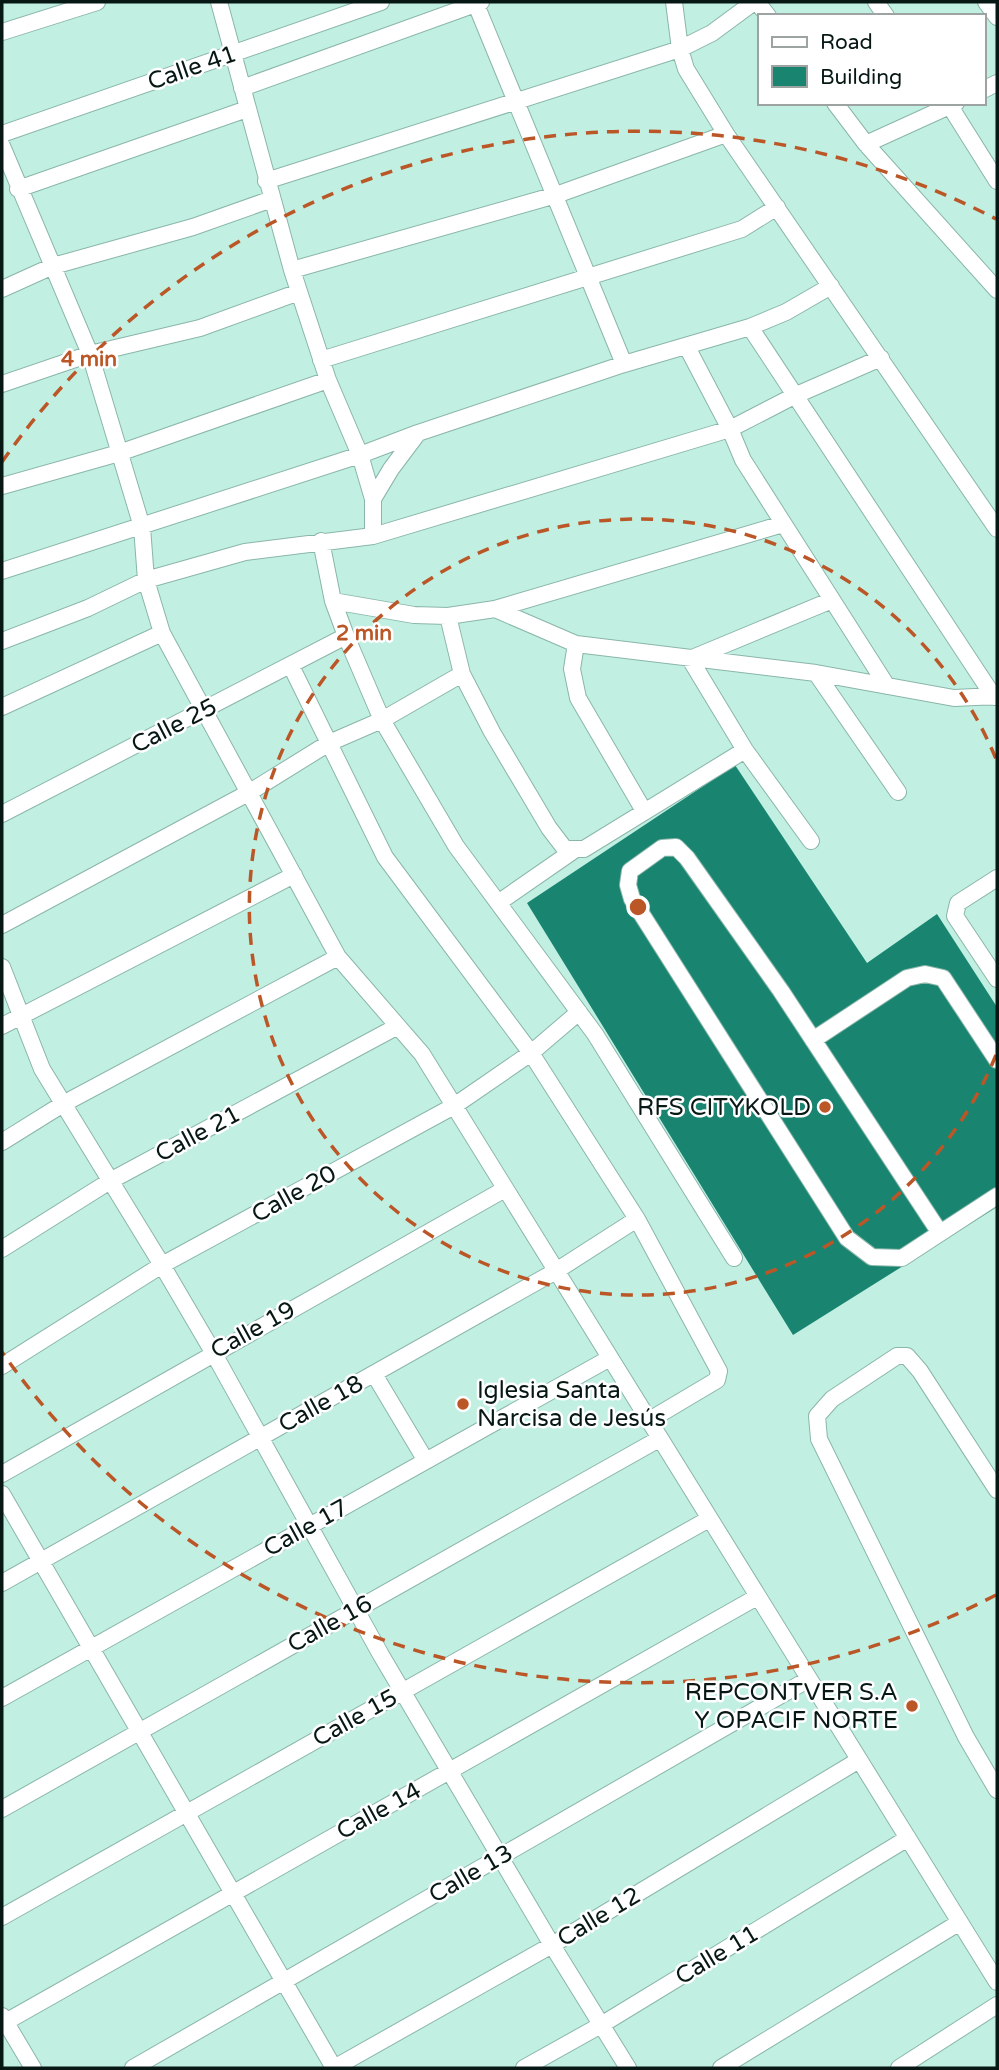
<svg xmlns="http://www.w3.org/2000/svg" width="999" height="2070" font-family="'Varela Round',sans-serif">
<style>
.building{fill:#198571}
.lines{fill:none;stroke-linecap:round;stroke-linejoin:round}
.minor-casing{stroke:#8ab6aa;stroke-width:18}
.minor{stroke:#fff;stroke-width:16}
.ring{fill:none;stroke:#bb5627;stroke-width:3.5;stroke-dasharray:12 9}
.poi-dot{fill:#bb5627;stroke:#fff;stroke-width:2.5}
.labels{text-anchor:middle;dominant-baseline:central;stroke-width:5;stroke-linejoin:round;paint-order:stroke}
.street-label{font-size:24px;fill:#071814;stroke:#fff}
.poi-label{font-size:24px;fill:#071814;stroke:#fff;text-anchor:end}
.centre{fill:#bb5627;stroke:#fff;stroke-width:3.5}
.ring-label{font-size:21px;text-anchor:middle;font-weight:bold;fill:#bb5627;stroke:#fff;stroke-width:5;stroke-linejoin:round;paint-order:stroke}
</style>
<rect width="100%" height="100%" fill="#c1efe2"/>
<path class="building" d="M735 765 867 963 937 914 997 1007V1207L793 1335 527 903Z"/>
<g class="lines">
<defs>
<path id="minor" d="M475 2 624 364
M674 2 680 49 686 69 726 134 997 529
M757 2 768 16
M876 2 886 16
M986 2 997 17
M2 32 97 2
M242 88 481 2
M983 90 997 83
M835 103 866 144 997 290
M948 103 997 181
M2 134 381 2
M866 144 956 103
M2 146 90 354 142 527 146 580 162 633 338 957 422 1054 997 1982
M266 181 680 49 712 33 754 2
M18 189 247 109
M292 270 556 195 726 134
M2 289 53 266 193 227 272 199
M750 327 994 697
M687 347 730 429 743 460 887 686
M321 360 742 229 777 207
M2 384 90 354 200 328 299 292
M2 486 119 453 328 380
M373 499 391 469 418 433
M373 536 730 429 794 396 881 358
M321 541 333 601 346 636 382 720 456 846 595 1034 734 1258
M2 571 360 455 418 433 624 364 750 327 786 312 831 286
M333 601 414 615 448 616 495 609 783 524
M495 609 576 644 816 673 954 698 997 696
M448 616 462 674 492 732 549 828 565 849H584L745 750
M2 641 88 608 146 580 245 552 373 536V499L360 455 328 380 292 270 219 2
M576 644 572 669 578 698 644 811
M291 666 385 857 531 1053 637 1219 719 1371 717 1380 648 1421
M816 673 898 792
M2 707 162 633
M2 814 346 636
M811 841 745 750 690 659 832 600
M997 878 958 903 955 916 997 979
M498 903 573 851
M2 925 250 792 329 743 382 720 462 674
M2 967 42 1069 162 1265 213 1352 381 1655 552 1945 628 2068
M2 1026 294 875
M813 1040 907 978 925 974 943 978 997 1060
M2 1142 63 1104 338 957
M940 1233 781 991 687 858 676 847 662 848 630 871 628 885 632 899 847 1238 872 1257 902 1258 997 1196
M2 1249 110 1181 398 1026
M2 1366 162 1265 454 1106 531 1053 579 1012
M374 1374 426 1461
M2 1474 505 1189
M997 1490 920 1371 907 1356H897L832 1399 817 1416 819 1439 966 1737 997 1790
M2 1494 334 2068 552 1945 859 1760
M2 1583 556 1271 637 1219
M2 1698 610 1358
M2 1809 659 1439
M2 1917 709 1519
M2 2016 33 2068
M2 2024 757 1597
M133 2068 809 1679
M524 2068 601 2025 908 1838
M721 2068 960 1922
M899 2068 997 2005"/>
</defs>
<use href="#minor" class="minor-casing"/>
<use href="#minor" class="minor"/>
</g>
<g class="ring">
<path d="M996 1055A388 388 0 1 1 996 759"/>
<path d="M996 1595A776 776 0 0 1 2 1352M2 462A776 776 0 0 1 996 219"/>
</g>
<g class="poi-dot">
<circle cx="825" cy="1107" r="7"/>
<circle cx="463" cy="1404" r="7"/>
<circle cx="912" cy="1706" r="7"/>
</g>
<g class="labels">
<g class="street-label">
<text transform="translate(192 68) rotate(-19)">Calle 41</text>
<text transform="translate(174 726) rotate(-27)">Calle 25</text>
<text transform="translate(198 1134) rotate(-28)">Calle 21</text>
<text transform="translate(294 1194) rotate(-29)">Calle 20</text>
<text transform="translate(253 1330) rotate(-29)">Calle 19</text>
<text transform="translate(321 1404) rotate(-29)">Calle 18</text>
<text transform="translate(306 1528) rotate(-29)">Calle 17</text>
<text transform="translate(330 1624) rotate(-29)">Calle 16</text>
<text transform="translate(355 1718) rotate(-29)">Calle 15</text>
<text transform="translate(379 1811) rotate(-29)">Calle 14</text>
<text transform="translate(471 1874) rotate(-30)">Calle 13</text>
<text transform="translate(599 1917) rotate(-31)">Calle 12</text>
<text transform="translate(717 1955) rotate(-31)">Calle 11</text>
</g>
<g class="poi-label">
<text x="811" y="1107">RFS CITYKOLD</text>
<text x="477" y="1390" text-anchor="start">Iglesia Santa<tspan x="477" dy="28">Narcisa de Jesús</tspan></text>
<text x="898" y="1692">REPCONTVER S.A<tspan x="898" dy="28">Y OPACIF NORTE</tspan></text>
</g>
</g>
<circle cx="638" cy="907" r="10" class="centre"/>
<g class="ring-label">
<text x="89" y="366">4 min</text>
<text x="364" y="640">2 min</text>
</g>
<rect width="999" height="2070" fill="none" stroke="#071814" stroke-width="7"/>
<rect x="758" y="14" width="228" height="91" fill="#ffffff" stroke="#9ca3a1" stroke-width="2"/>
<rect x="772" y="37" width="35" height="10" fill="#ffffff" stroke="#9ca3a1" stroke-width="2"/>
<text x="820" y="49" font-size="21" fill="#071814">Road</text>
<rect x="772" y="66" width="35" height="21" fill="#198571" stroke="#9ca3a1" stroke-width="2"/>
<text x="820" y="84" font-size="21" fill="#071814">Building</text>
</svg>
